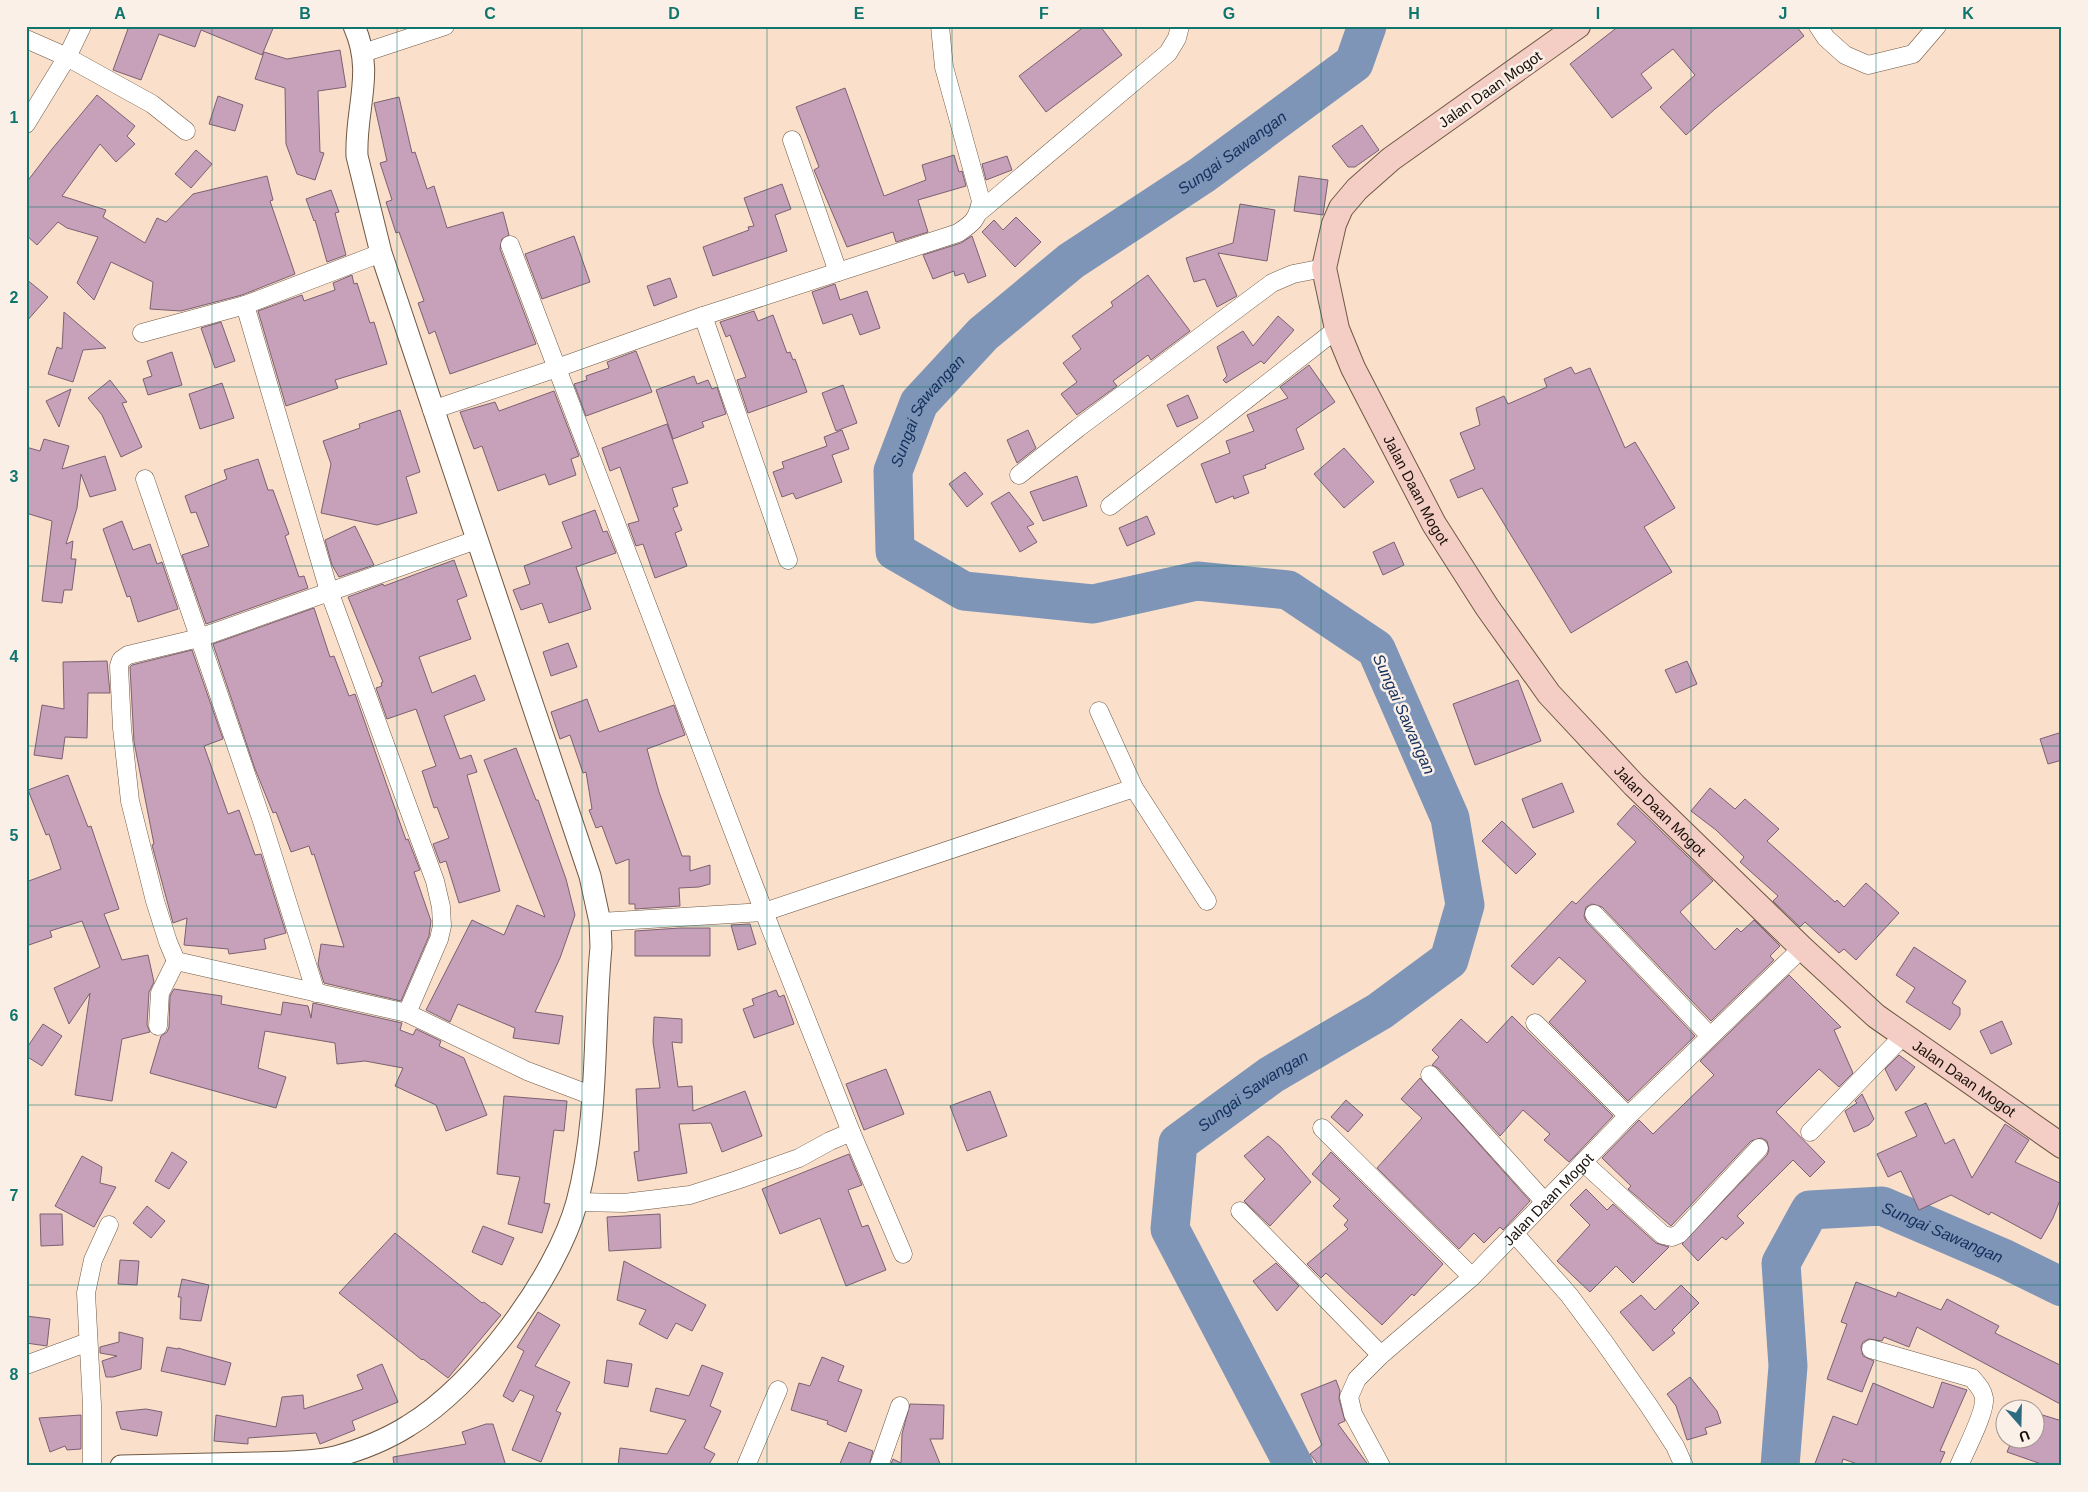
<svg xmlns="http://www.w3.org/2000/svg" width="2088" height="1492" font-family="Arial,sans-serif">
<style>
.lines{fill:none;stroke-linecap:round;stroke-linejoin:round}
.river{stroke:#7f95b7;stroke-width:39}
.building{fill:#c7a0b9;stroke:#7b6172}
.minor-casing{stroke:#6f5845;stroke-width:19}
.tertiary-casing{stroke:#6f5845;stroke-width:23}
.secondary-casing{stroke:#6f5845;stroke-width:26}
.minor{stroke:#fff;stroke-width:18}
.tertiary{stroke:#fff;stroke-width:21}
.secondary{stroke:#f4cec5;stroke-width:24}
.grid{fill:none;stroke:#0f766e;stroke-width:1;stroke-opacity:0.55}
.labels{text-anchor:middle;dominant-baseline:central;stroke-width:5;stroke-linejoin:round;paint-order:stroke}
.street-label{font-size:15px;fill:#191009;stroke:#fbf0e8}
.water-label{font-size:16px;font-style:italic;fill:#132f5c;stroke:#fbf0e8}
.neatline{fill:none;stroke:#0f766e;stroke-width:2}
.grid-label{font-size:16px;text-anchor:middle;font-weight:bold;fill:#0f766e}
</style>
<rect width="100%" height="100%" fill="#fae0ca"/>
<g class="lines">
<g class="river">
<path id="s1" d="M1294 1466 1170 1229 1178 1143 1271 1075 1380 1011 1449 960 1465 905 1450 818 1376 649 1288 590 1197 581 1093 604 964 591 895 551 893 471 919 403 983 334 1071 261 1202 175 1354 63 1367 26"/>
<path id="s2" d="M1780 1466 1788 1366 1781 1263 1810 1210 1882 1206 2005 1259 2062 1287"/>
</g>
</g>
<path class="building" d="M129 26H274L262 55 201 30 195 47 159 34 141 80 113 70Z
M1085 26H1100L1122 55 1046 112 1019 76Z
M1619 26H1796L1804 36 1715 109 1686 135 1660 107 1695 75 1673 49 1641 74 1652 88 1612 118 1570 64Z
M340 50 346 87 318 91 320 152 324 153 315 180 297 174 286 144 285 88 255 79 264 52 287 59Z
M845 88 884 196 926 180 922 165 954 155 959 172 962 171 966 186 918 200 928 232 896 242 893 232 847 247 814 170 819 167 796 107Z
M97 95 135 126 127 136 135 144 116 162 100 144 62 196 106 210 103 217 145 243 157 218 166 222 193 194 267 176 273 200 270 201 295 274 242 295 181 311 150 309 153 282 111 262 94 300 77 283 98 237 67 228 58 222 37 245 26 235V183L52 149Z
M218 96 243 105 235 131 209 124Z
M399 97 412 153 415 152 427 189 434 186 447 228 503 212 509 235 502 239 500 249 536 344 450 374 435 331 429 334 418 303 424 301 399 232 396 233 386 202 392 200 380 163 387 161 374 103Z
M1362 125 1379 150 1355 167H1348L1332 146Z
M196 150 212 164 191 188 175 174Z
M1007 156 1012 170 986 180 982 164Z
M1299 176 1328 180 1323 215 1294 211Z
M782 184 791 209 775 215 787 251 713 276 703 247 749 230 748 227 754 226 744 198Z
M331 190 339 212 335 213 346 255 327 262 315 220 314 221 306 199Z
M1240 204 1275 210 1267 261 1218 253 1237 296 1217 307 1205 279 1194 282 1186 258 1233 243Z
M1016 217 1041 242 1015 267 982 232 994 220 1003 230Z
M574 236 590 282 542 299 525 254Z
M972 236 986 276 968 283 964 273 955 276 954 271 933 279 923 255 961 243Z
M352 275 354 284 357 283 370 323 374 322 387 364 335 380 338 388 286 406 258 311 302 295 304 301 335 290 333 283Z
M1148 275 1190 331 1151 360 1148 355 1113 381 1117 386 1077 415 1061 394 1077 382 1063 363 1081 349 1072 336 1113 306 1111 302Z
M670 278 677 297 654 306 647 286Z
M26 279 48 297 26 322Z
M835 284 840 300 867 291 880 328 860 335 852 314 823 324 812 292Z
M754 311 758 321 773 315 787 353 790 352 793 360 795 359 807 392 748 413 737 380 746 377 730 335 726 337 720 322Z
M64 312 106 348 83 350 73 382 48 374 57 347 62 349Z
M1278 316 1294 330 1264 364 1261 361 1226 383 1223 380 1227 376 1217 347 1243 331 1253 346Z
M221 322 235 361 215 368 201 328Z
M636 351 652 392 586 416 574 384 587 380 586 376 609 368 607 362Z
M172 352 182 385 148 395 143 379 152 376 147 361Z
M1309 365 1335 402 1296 429 1304 449 1265 465 1266 468 1243 476 1249 493 1234 499 1233 496 1216 503 1201 464 1230 453 1226 441 1254 431 1247 415 1288 398 1280 387Z
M1571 367 1575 374 1590 368 1625 448 1635 442 1675 508 1644 527 1672 572 1571 633 1482 488 1458 498 1450 480 1475 469 1460 433 1480 425 1476 408 1504 396 1508 404 1547 387 1544 379Z
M694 376 697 384 708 380 712 389 717 387 726 414 702 422 704 427 673 439 656 390Z
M110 380 127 402 122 403 142 447 121 457 102 415 88 398Z
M222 383 234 418 200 429 189 394Z
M843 385 857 423 836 431 822 393Z
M71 389 59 427 46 401Z
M554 391 579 456 571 459 576 475 549 485 545 474 498 491 482 446 474 449 460 412 495 402 499 411Z
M1188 395 1198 418 1177 427 1167 405Z
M400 410 420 472 406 477 417 513 377 525 321 513 331 464 323 441 360 428 359 424Z
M667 424 688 483 672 488 678 506 673 508 682 530 675 533 687 566 655 578 643 544 636 546 628 524 639 521 620 467 610 471 602 448Z
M842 430 849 449 832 455 842 482 796 499 793 493 782 497 773 472 784 468 782 462 827 446 824 437Z
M1028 430 1036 448 1017 463 1007 440Z
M44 439 69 446 62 469 105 456 116 490 90 497 81 474 77 508 66 544 73 541 71 559H76L72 590H64L62 603 42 601 52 521 26 513V447L40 451Z
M1344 448 1374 482 1344 508 1314 474Z
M258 459 268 490H273L289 534 285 536 299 577 304 576 308 588 206 624 182 555 209 546 196 512 191 513 185 496 227 479 224 470Z
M965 472 983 494 967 507 949 484Z
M1077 476 1087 506 1043 521 1030 492Z
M1009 492 1034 524 1027 527 1037 542 1020 552 991 503Z
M595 510 603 532 607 531 616 553 576 567 591 609 549 623 542 603 521 610 513 590 530 584 524 566 572 548 562 522Z
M1147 516 1155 534 1127 546 1119 528Z
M122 521 133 550 150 544 157 564 162 562 178 609 138 622 130 596 127 597 103 529Z
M355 526 374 565 339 577 332 565 325 540Z
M1394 542 1404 565 1383 575 1373 552Z
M454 560 467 596 457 600 471 639 419 657 432 693 475 675 485 700 444 716 460 759 471 755 477 772 467 775 500 891 459 903 446 861 440 863 433 844 449 838 437 807 434 808 422 771 436 766 416 709 387 719 376 688 382 686 381 683 383 682 348 597 383 584 384 586Z
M314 608 330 657 334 656 349 696 355 694 406 840 408 839 420 870 414 872 431 921 429 936 401 1001 324 983 318 964 321 944 344 947 314 854 312 855 309 846 291 852 276 812 273 813 255 769 213 644Z
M568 643 577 667 551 676 543 652Z
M192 650 223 739 204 746 228 814 239 810 255 855 261 854 286 933 264 939 266 949 229 954 228 949 184 945 187 918 173 923 152 845 154 844 134 742 130 667 132 665Z
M107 661 110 693H88L87 738 65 737 62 759 34 755 42 705 64 709 63 662Z
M1687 661 1697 684 1676 693 1665 670Z
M1518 680 1541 741 1475 765 1453 704Z
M587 699 599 732 674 705 685 735 647 749 659 792 682 856H690V871L710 865V884L699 887 679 888 680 906 635 909V904H629V859L616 864 602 826 596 828 589 810 592 809 586 772 583 773 570 735 560 739 551 712Z
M2062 732V760L2048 764 2040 739Z
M516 748 536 800H538L566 879 575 915 560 958 535 1012 563 1016 559 1044 513 1038 515 1028 458 1004 450 1022 426 1010 472 920 504 935 517 905 545 917 484 760Z
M68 775 88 827 91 826 119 909 104 914 122 960 148 955 154 982 149 992 147 1025 150 1032 122 1039 112 1101 75 1095 90 993 69 1024 54 988 100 967 82 921 50 931 52 937 26 946V882L61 869 49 834 46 835 28 790Z
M1562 783 1574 812 1533 828 1522 799Z
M1710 788 1735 809 1745 799 1779 829 1767 841 1835 902 1837 900 1844 907 1866 883 1899 913 1856 960 1844 949 1839 953 1805 922 1800 927 1773 901 1778 896 1740 862 1744 857 1716 830 1691 811Z
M1634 805 1713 881 1680 912 1715 950 1737 928 1741 932 1754 920 1780 946 1770 956 1774 960 1711 1021 1602 907 1592 904 1586 907 1584 916 1586 921 1695 1036 1628 1101 1549 1022 1586 981 1559 957 1533 985 1511 966 1572 901 1576 904 1636 842 1617 824Z
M1502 821 1536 854 1516 874 1482 841Z
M750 924 756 944 738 950 731 925Z
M680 928H710V956H635V931Z
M1914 947 1966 981 1952 1003 1960 1008V1015L1950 1030 1906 1002 1915 988 1896 975Z
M1789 975 1841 1027 1834 1030 1853 1073 1839 1087 1819 1069 1776 1112 1825 1162 1810 1177 1793 1160 1737 1216 1744 1223 1726 1240 1722 1237 1698 1261 1682 1244 1767 1155 1769 1150 1767 1141 1761 1138 1751 1141 1671 1226 1628 1189 1631 1186 1602 1158 1639 1120 1653 1134 1714 1075 1700 1061Z
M174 989 222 996 221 1004 281 1015 283 1002 308 1006 311 1018 313 1003 402 1023 400 1030 413 1035 416 1029 441 1041 439 1046 464 1058 487 1115 446 1131 436 1105 395 1086 403 1068 365 1061 337 1064 335 1043 265 1031 258 1068 286 1077 276 1108 150 1073 161 1036 167 1032 169 1027 170 996Z
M776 990 779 997 784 995 794 1024 754 1038 743 1009 754 1005 752 999Z
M1512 1016 1613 1116 1569 1162 1544 1140 1550 1134 1523 1110 1500 1136 1438 1068 1432 1065 1439 1057 1432 1050 1461 1019 1487 1043Z
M654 1017 682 1019V1043L672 1042 678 1087 692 1086 693 1111 745 1091 762 1136 722 1152 711 1123 679 1124 687 1173 638 1181 634 1152 639 1151 636 1089 660 1088 653 1042Z
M2002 1021 2012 1044 1991 1054 1980 1031Z
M43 1024 62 1036 42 1066 26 1056V1049Z
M1899 1055 1915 1067 1896 1091 1885 1069Z
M886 1069 904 1114 864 1130 846 1084Z
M1420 1078 1530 1201 1503 1230 1500 1227 1484 1243 1474 1233 1459 1249 1377 1168 1422 1118 1401 1099Z
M990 1091 1007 1136 967 1151 950 1106Z
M1862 1094 1874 1119 1869 1125 1854 1132 1845 1111 1857 1103 1855 1101Z
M504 1096 567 1101 564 1131 554 1130 544 1203 550 1204 542 1233 508 1224 520 1177 497 1174Z
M1346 1100 1363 1115 1348 1132 1331 1117Z
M1926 1103 1945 1144 1954 1139 1972 1178 2005 1124 2029 1140 2015 1162 2062 1184V1195L2053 1218 2041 1239 1991 1212 1989 1215 1951 1195 1919 1210 1901 1171 1888 1177 1877 1154 1917 1136 1905 1112Z
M1268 1136 1280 1146 1311 1182 1270 1226 1244 1201 1265 1179 1244 1156Z
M172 1152 187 1162 169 1189 155 1181Z
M1331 1152 1443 1264 1414 1296 1412 1294 1382 1325 1326 1273 1321 1278 1307 1264 1348 1229 1344 1225 1348 1220 1333 1206 1340 1199 1312 1174Z
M849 1154 862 1185 848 1190 862 1227 868 1225 886 1270 846 1286 820 1218 780 1234 762 1189Z
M82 1156 102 1167 100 1183 116 1187 94 1227 55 1206Z
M1586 1189 1607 1210 1613 1204 1656 1243 1669 1247 1633 1283 1616 1266 1590 1292 1557 1261 1590 1225 1570 1205Z
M147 1206 165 1221 151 1238 133 1223Z
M40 1214H62L63 1245 41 1246Z
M660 1214 661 1248 609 1251 607 1217Z
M483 1226 514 1238 502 1265 472 1252Z
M395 1233 482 1303 484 1302 501 1315 448 1378 423 1359 422 1360 339 1293Z
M120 1260 139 1261 137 1285 118 1284Z
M624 1261 706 1305 692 1331 676 1323 667 1339 639 1324 646 1310 617 1300Z
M1276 1263 1299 1286 1277 1311 1253 1281Z
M182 1279 209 1285 201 1321 180 1319 181 1297H178Z
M1856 1282 1896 1297 1898 1292 1941 1310 1947 1299 1999 1326 1995 1333 2062 1366V1405L1917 1327 1909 1347 1884 1337 1882 1341 1869 1339 1863 1342 1861 1347 1863 1356 1874 1361 1862 1392 1827 1379 1847 1324 1841 1322Z
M1681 1285 1699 1303 1672 1330 1675 1333 1653 1351 1620 1312 1641 1295 1655 1310Z
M538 1312 560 1325 535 1366 570 1382 556 1411 561 1413 541 1462 512 1450 534 1396 520 1390 513 1402 503 1396 524 1351 517 1347Z
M26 1316 50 1319 47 1346 26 1343Z
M119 1332 143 1338 141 1369 113 1377H106L102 1361 117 1356 100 1353V1347L119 1342Z
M167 1347 178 1349V1348L231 1363 225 1385 161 1371Z
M822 1357 844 1366 838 1381 862 1390 846 1432 827 1424 828 1421 791 1410 799 1383 810 1386Z
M607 1360 632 1364 628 1387 604 1383Z
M382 1364 398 1402 352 1421 355 1430 320 1444 316 1433 248 1438V1444L214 1441 216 1415 276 1427 282 1397 303 1395 304 1409 363 1389 357 1375Z
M702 1365 723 1373 710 1406 721 1411 704 1448 715 1454 708 1466H618L620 1448 667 1454 686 1420 650 1411 656 1388 689 1396Z
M1690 1377 1717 1411 1721 1423 1705 1428 1707 1434 1687 1440 1676 1406 1667 1394Z
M1336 1380 1340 1391 1339 1399 1345 1421 1338 1424 1369 1466H1319L1310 1454 1322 1445 1301 1394Z
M1942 1382 1967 1390 1940 1451 1945 1452 1939 1466H1863L1843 1459 1841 1466H1814L1833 1416 1857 1425 1873 1383 1933 1408Z
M910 1404 944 1405 943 1439H930L941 1466H890L893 1459 901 1463 902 1434Z
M146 1409 162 1412 157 1436 121 1429 116 1412Z
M2036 1413 2062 1421V1466H2047L2007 1452 2012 1440H2036Z
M81 1415V1449L67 1450 65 1446 50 1452 39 1418Z
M486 1424H493L506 1466H394L393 1457 466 1444 462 1432Z
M849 1442 873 1451 869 1466H839Z"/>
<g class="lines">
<defs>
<g id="minor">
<path d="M1818 26 1826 38 1845 55 1868 65 1913 54 1937 26"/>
<path d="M26 39 67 57 152 104 186 131"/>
<path d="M363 53 445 26"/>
<path d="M26 124 67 57 82 26"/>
<path d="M792 140 838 272"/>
<path d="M978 213 1168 53 1177 38 1180 26"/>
<path d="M510 245 764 912 851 1132 830 1141 799 1158 737 1180 690 1195 624 1203 577 1202"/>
<path d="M381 253 245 305 329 591 435 881 441 907 442 926 439 939 407 1013"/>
<path d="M703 316 788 560"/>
<path d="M142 333 245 305"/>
<path d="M432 410 557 368 703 316 958 233C973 223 977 220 981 201L944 67 940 26"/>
<path d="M1019 475 1078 428 1272 283 1293 274 1324 268"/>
<path d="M145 479 261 818 316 993"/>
<path d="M1110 506 1337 329"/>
<path d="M1099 711 1134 788 1207 901"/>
<path d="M1594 914 1710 1036"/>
<path d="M600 922 764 912 1134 788"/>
<path d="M176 961 168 942 155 901 130 801 122 728 119 666 121 660 128 655 199 638 476 540"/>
<path d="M176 961 407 1013 527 1071 593 1096"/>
<path d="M1535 1023 1628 1116"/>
<path d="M158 1026 160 993 176 961"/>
<path d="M1430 1075 1545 1202"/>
<path d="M1322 1128 1472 1277"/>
<path d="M851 1132 903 1254"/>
<path d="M1810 1132 1904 1035"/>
<path d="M1583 1162 1663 1235 1672 1237 1679 1234 1759 1148"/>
<path d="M1240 1211 1381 1355"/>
<path d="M1514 1233 1569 1295 1604 1342 1649 1406 1675 1446 1684 1466"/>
<path d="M1871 1349 1972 1378C1977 1384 1983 1390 1984 1398 1986 1412 1965 1451 1959 1466"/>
<path d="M26 1365 88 1342"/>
<path d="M92 1466V1405L86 1293 93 1260 109 1225"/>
<path d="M746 1466 778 1390"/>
<path d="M879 1466 900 1406"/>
<path id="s3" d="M1381 1466 1353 1414 1349 1397 1357 1379 1381 1355 1472 1277 1628 1116 1802 948"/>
</g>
<path id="tertiary" d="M121 1466C167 1465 213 1464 259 1463 284 1462 311 1463 335 1457 360 1450 386 1440 408 1426 476 1385 556 1278 577 1202 599 1120 593 1031 601 947L600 922 590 876 381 253 357 156C355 108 375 73 354 26"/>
<g id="secondary">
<path id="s4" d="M1578 26 1391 159 1357 189 1341 208 1334 224 1324 268 1337 329 1353 368 1434 524 1487 607 1549 694 1634 785 1802 948 1876 1016 2062 1146"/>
</g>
</defs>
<use href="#minor" class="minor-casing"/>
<use href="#tertiary" class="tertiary-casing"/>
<use href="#secondary" class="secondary-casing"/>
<use href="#minor" class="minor"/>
<use href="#tertiary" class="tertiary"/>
<use href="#secondary" class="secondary"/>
</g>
<path class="grid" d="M212 26V1466M397 26V1466M582 26V1466M767 26V1466M952 26V1466M1136 26V1466M1321 26V1466M1506 26V1466M1691 26V1466M1876 26V1466M26 207H2062M26 387H2062M26 566H2062M26 746H2062M26 926H2062M26 1105H2062M26 1285H2062"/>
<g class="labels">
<g class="street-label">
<text transform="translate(1490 89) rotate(-35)">Jalan Daan Mogot</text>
<text stroke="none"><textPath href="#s4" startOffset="604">Jalan Daan Mogot</textPath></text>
<text stroke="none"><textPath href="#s4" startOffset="1009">Jalan Daan Mogot</textPath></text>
<text stroke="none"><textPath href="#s4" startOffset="1415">Jalan Daan Mogot</textPath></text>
<text stroke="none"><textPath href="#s3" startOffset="359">Jalan Daan Mogot</textPath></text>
</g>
<g class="water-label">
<text stroke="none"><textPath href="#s1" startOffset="2080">Sungai Sawangan</textPath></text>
<text stroke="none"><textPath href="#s1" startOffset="1675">Sungai Sawangan</textPath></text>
<text transform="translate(1404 714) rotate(66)">Sungai Sawangan</text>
<text stroke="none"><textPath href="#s1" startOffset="445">Sungai Sawangan</textPath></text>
<text stroke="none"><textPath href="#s2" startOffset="402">Sungai Sawangan</textPath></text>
</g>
</g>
<rect width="2088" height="1492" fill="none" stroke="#fbf0e8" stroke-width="55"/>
<g transform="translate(2020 1424) rotate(160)"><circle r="24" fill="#fbf0e8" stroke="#a1968f"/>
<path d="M0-4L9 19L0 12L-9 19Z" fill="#2d6b81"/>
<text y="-8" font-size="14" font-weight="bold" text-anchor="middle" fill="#191009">U</text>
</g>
<rect x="28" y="28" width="2032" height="1436" class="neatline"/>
<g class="grid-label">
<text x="120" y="19">A</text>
<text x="305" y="19">B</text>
<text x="490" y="19">C</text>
<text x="674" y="19">D</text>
<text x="859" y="19">E</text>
<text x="1044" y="19">F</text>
<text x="1229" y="19">G</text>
<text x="1414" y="19">H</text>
<text x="1598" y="19">I</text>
<text x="1783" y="19">J</text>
<text x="1968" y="19">K</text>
<text x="14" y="123">1</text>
<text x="14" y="303">2</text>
<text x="14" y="482">3</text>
<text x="14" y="662">4</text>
<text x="14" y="841">5</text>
<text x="14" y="1021">6</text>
<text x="14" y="1201">7</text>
<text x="14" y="1380">8</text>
</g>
</svg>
